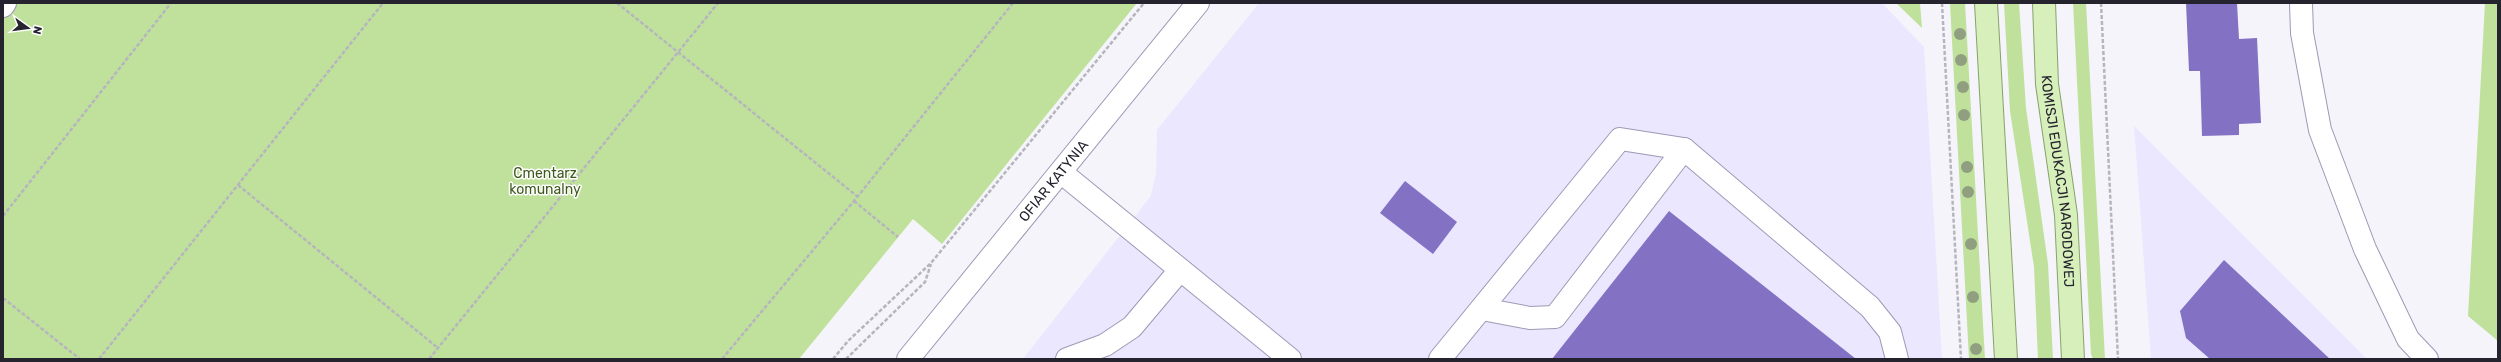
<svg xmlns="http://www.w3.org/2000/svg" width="2501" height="362" font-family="Rubik,sans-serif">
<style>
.built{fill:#eae7fe}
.green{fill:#bfe19c}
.building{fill:#8371c3}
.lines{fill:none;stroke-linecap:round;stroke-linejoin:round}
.minor-casing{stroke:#9e99b6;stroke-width:24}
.major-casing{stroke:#87a26c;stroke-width:24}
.path{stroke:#b6b5bd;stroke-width:2.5;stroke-dasharray:4 2;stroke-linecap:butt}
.minor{stroke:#fff;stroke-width:22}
.major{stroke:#d7f0bb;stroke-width:22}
.tree{fill:#919f81}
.labels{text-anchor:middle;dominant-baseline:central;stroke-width:3;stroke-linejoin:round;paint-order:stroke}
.park-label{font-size:14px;fill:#3f591d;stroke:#fff}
.street-label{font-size:14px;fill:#25232e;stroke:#fff}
</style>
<rect width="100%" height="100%" fill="#f5f4fb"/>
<path class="built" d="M1259 3H1882L1924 47 1942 359H1023L1151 196 1156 173 1157 130Z
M2134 126 2367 359H2151Z"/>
<path class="green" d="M3 3H1137L942 244 913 219 799 359H3Z
M1896 3H1920L1922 28Z
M1950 3H1965L1985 359H1969Z
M2004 3H2019L2026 108 2048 264 2053 359H2038L2034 267 2010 111Z
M2073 3H2086L2105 359H2093L2091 354Z
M2485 3H2498V341L2468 316Z"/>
<path class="building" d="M2186 3H2237L2239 39 2257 38 2261 123 2239 124V135L2202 136 2200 71H2189Z
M1405 181 1457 222 1433 254 1380 213Z
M1669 211 1856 359H1552Z
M2224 260 2330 359H2210L2186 338 2180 311Z"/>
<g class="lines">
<defs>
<g id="minor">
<path d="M2301 3 2302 33 2320 130 2365 249 2408 339 2427 359"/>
<path d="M3 6 5 3"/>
<path d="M1062 173 1290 359"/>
<path d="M1482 309 1530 318 1555 317 1684 149"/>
<path id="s1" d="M908 359 1198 3"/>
<path d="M1067 359 1105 345 1132 327 1180 270"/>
<path d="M1440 359 1620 139 1684 149 1870 307 1890 332 1897 359"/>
</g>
<g id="major">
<path d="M1986 3 2006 359"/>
<path id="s2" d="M2044 3 2047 84 2066 215 2073 359"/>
</g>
</defs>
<use href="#minor" class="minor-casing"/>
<use href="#major" class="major-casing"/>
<path class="path" d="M617 3 858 197
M1942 3 1961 359
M2101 3 2118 359
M238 185 438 348
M854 201 898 237
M3 216 171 3
M3 298 80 359
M99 359 383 3
M429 359 718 3
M722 359 854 201 1013 3
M833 359 848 341 931 263 1144 3
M846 359 925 282 931 264"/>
<use href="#minor" class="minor"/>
<use href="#major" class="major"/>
</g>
<g class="tree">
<circle cx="1960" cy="34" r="6"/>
<circle cx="1961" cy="60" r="6"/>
<circle cx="1963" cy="87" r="6"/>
<circle cx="1964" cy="115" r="6"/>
<circle cx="1967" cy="167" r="6"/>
<circle cx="1968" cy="192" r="6"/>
<circle cx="1971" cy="244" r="6"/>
<circle cx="1973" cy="297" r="6"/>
<circle cx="1976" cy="349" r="6"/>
</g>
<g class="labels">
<g class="park-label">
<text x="545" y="173">Cmentarz<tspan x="545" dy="16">komunalny</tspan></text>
</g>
<g class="street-label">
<text stroke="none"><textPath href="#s2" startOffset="179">KOMISJI EDUKACJI NARODOWEJ</textPath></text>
<text stroke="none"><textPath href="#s1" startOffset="230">OFIAR KATYNIA</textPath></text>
</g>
</g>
<rect width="2501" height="362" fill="none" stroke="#25232e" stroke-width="8"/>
<g transform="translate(28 28) rotate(104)" stroke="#ffffff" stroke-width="3" paint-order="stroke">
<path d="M0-3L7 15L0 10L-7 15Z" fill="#25232e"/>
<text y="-6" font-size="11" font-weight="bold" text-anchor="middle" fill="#25232e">N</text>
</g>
</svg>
